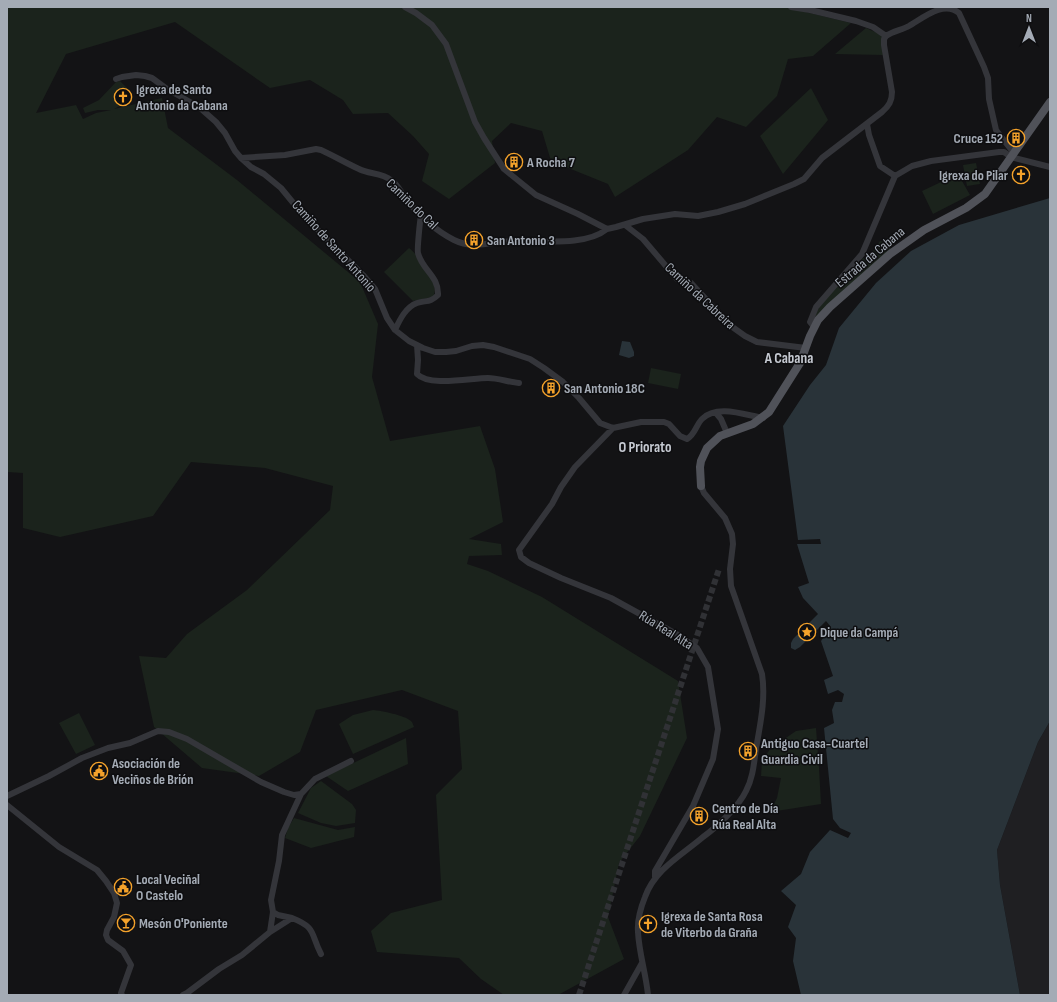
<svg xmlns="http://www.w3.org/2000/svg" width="1057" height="1002" font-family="'Sofia Sans Condensed',sans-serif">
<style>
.built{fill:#1f1f22}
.green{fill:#1b231c}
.water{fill:#293339}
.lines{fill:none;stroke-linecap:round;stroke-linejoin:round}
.minor-tunnel{stroke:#303135;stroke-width:6;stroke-dasharray:6 3;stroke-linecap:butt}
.minor{stroke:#34353a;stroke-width:6}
.major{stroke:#505259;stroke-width:8}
.labels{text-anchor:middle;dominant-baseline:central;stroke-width:3;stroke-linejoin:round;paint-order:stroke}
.poi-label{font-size:14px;font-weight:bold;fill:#a4abb5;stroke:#0e0e10;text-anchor:start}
.street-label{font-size:14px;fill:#a4abb5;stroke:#0e0e10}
.neighbourhood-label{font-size:15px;font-weight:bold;fill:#c5c9d1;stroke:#0e0e10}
</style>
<rect width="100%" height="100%" fill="#131315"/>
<path class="built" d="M1050 721V995H1020L1000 885 997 850 1038 742Z"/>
<path class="green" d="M7 7H785L851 23 813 56 788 59 777 96 746 127 717 117 688 150 615 197 608 184 551 161 542 131 511 123 492 141 495 163 449 199 422 181 429 154 413 136 388 113 353 114 343 100 310 80 270 88 175 22 66 54 36 113 76 105 83 119 96 113 111 110H98L85 113 83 108 99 100 116 82 120 81 131 92 133 99 114 109 162 98 168 128 237 180 360 282 378 324 372 377 390 441 480 426 495 469 503 522 469 539 501 544 502 555 469 556 467 564 488 571 542 597 678 681 687 738 640 836 619 863 608 917 624 959 558 995H504L481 979 459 958 377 952 371 931 391 913 442 900 436 795 462 769 458 711 402 690 316 710 300 752 259 776 202 768 154 727 139 656 166 658 187 634 247 590 330 510 333 486 265 468 191 462 153 516 60 537 23 528V473L7 472Z
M866 28 882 35 883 55 835 54Z
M811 88 828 120 783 174 760 136Z
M976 163 980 184 967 186 963 165Z
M958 174 970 195 933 214 922 191Z
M880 241 888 243 891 249 815 320V313L830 293 863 258 867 260Z
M409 248C420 257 441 283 433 297L413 301 384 272Z
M651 368 681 374 678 389 648 383Z
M373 710C382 711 404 715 411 721 413 723 413 725 414 727L353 754 339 724 353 715Z
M79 713 95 745 76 754 59 723Z
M816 728 819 768 821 804 770 812 777 798 781 778 761 776 762 760 771 748 796 731Z
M406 738 408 764 348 791 326 776Z
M321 781 352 804 356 810 355 823 336 826 321 823 298 813 311 788Z
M294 818 338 830 355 827 354 837 311 848 285 838 288 828Z"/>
<path class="water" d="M1050 198V721L1038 742 997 850 1000 885 1020 995H801L793 961 796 938 788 927 796 905 781 891 801 874 810 852 830 830 848 838 851 833 840 828 833 819 824 728 834 723 832 710 835 702H842L844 694 838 690 828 694 824 680 833 676 821 641 831 627 826 621 800 647 795 650 791 648V643L793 639 818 614 803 598 798 587 809 583 797 544H821L820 539 798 540 783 426 810 385 826 365 839 328 876 283 911 251 959 225Z
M622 341 630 342 634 352V356L629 358 619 355Z"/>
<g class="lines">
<path class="minor-tunnel" d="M579 995 719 569"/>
<path class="minor" d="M405 7 416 13 432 25 446 44 475 122 484 138 504 169 536 195 578 214 607 229 616 227 643 219 675 214 698 216 718 212 745 204 794 184 804 179 822 158 882 112C889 106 892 101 892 92L884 45V39L886 36
M791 7 810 10 856 21 873 27 886 36
M886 36C893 31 902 30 909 26 923 18 944 0 959 13L984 67 988 78 989 99 996 130 1013 152
M116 79 122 77 136 75 145 76 152 78 167 89 199 107 216 122 225 133 235 151 241 158 251 167 264 174 281 188 304 216 363 275 375 289 387 318 395 330 409 341 423 348 435 352H446L456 351 472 346 483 345 494 347 530 359 544 368 563 382 579 398 600 423 613 428 641 422H664L669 424 680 436 687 439C695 435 696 425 702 419 717 404 745 415 763 418
M867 124 869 135 880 166 895 176
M241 158 285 155 316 149 321 150C334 156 346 163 359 169 369 174 382 173 391 180 398 184 401 193 406 199 419 215 436 231 454 240 473 250 495 241 514 241 541 240 585 247 607 229
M625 225 643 239 677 279 691 283 731 326 745 336 757 342 806 348
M814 327 810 322 816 307 862 254 895 176 912 166 931 161 999 152H1004L1011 157 1050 167
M395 330C400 319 406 307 417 303 426 300 430 303 438 295 439 276 422 270 418 253 417 250 420 220 421 216
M417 345 418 360 417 374C429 387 471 378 488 378 498 378 508 382 519 383
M716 413 721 419 727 433
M613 428 575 467 561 487 552 504 519 550 521 557 529 563 561 578 611 598 678 635 697 648 708 667 718 729 713 759 693 806 655 871V877
M7 796 49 776 82 758 108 748 130 743 158 731 169 732 187 739 261 782 284 792 294 795 301 794 315 779 351 761
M7 805 59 847 97 870 106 881 114 893 117 903 114 917 107 930 106 935 108 940 123 951 131 965 121 993 122 995
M273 912 278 915 292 918
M270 932 292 918C317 928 310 933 321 954
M183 995 187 993 219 969 242 955 270 932 273 912 271 900 279 861 282 835 301 794
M624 995 642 963
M648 995C646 974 639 953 638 932 637 921 641 907 645 897 655 869 682 855 703 837 717 827 739 806 746 791 753 778 754 763 756 749 760 725 766 699 762 674L731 586 730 569 733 544 732 534 725 518 704 493 701 486"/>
<path class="major" d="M701 486 700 467 701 461 707 448 720 436 753 424 769 412 800 363 810 336 818 320 830 307 890 254 924 230 966 208 985 194 1050 102"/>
</g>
<defs>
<symbol id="church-ring" viewBox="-11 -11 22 22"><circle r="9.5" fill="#0e0e10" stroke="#f4a22b" stroke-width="1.5"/><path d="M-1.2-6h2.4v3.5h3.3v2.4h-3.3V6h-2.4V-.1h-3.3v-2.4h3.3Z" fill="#f4a22b"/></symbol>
<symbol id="building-ring" viewBox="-11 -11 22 22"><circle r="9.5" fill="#0e0e10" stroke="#f4a22b" stroke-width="1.5"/><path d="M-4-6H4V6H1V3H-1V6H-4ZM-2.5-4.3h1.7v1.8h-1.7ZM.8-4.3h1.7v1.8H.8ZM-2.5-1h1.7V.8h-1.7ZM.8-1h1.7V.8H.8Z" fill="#f4a22b"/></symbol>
<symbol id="sight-ring" viewBox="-11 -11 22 22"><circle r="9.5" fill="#0e0e10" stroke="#f4a22b" stroke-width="1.5"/><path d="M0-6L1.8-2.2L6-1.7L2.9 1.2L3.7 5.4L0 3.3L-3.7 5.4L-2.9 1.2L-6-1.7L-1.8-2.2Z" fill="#f4a22b"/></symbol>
<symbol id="civic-ring" viewBox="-11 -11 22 22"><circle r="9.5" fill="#0e0e10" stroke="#f4a22b" stroke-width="1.5"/><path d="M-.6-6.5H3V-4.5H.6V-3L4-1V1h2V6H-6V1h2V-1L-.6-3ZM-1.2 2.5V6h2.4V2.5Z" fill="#f4a22b"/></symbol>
<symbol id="bar-ring" viewBox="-11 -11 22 22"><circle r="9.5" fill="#0e0e10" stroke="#f4a22b" stroke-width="1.5"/><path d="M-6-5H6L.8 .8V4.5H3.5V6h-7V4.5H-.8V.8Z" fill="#f4a22b"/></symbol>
</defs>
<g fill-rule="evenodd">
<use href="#church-ring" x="113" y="87" width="20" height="20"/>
<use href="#building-ring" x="1006" y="128" width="20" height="20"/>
<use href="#building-ring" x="504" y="152" width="20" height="20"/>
<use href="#church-ring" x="1011" y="165" width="20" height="20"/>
<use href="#building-ring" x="464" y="230" width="20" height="20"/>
<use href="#building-ring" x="541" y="378" width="20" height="20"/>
<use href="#sight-ring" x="797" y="622" width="20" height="20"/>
<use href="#building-ring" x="738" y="741" width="20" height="20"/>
<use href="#civic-ring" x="89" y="761" width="20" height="20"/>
<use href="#building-ring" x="689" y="806" width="20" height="20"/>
<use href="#civic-ring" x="113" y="877" width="20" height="20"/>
<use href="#bar-ring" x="116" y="913" width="20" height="20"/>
<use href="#church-ring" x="638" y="914" width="20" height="20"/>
</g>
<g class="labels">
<g class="poi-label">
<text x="136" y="89">Igrexa de Santo<tspan x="136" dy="16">Antonio da Cabana</tspan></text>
<text x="1003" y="138" text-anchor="end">Cruce 152</text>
<text x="527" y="162">A Rocha 7</text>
<text x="1008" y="175" text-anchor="end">Igrexa do Pilar</text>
<text x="487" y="240">San Antonio 3</text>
<text x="564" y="388">San Antonio 18C</text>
<text x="820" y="632">Dique da Campá</text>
<text x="761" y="743">Antiguo Casa-Cuartel<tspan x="761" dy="16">Guardia Civil</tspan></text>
<text x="112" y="763">Asociación de<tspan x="112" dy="16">Veciños de Brión</tspan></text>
<text x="712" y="808">Centro de Día<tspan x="712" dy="16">Rúa Real Alta</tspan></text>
<text x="136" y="879">Local Veciñal<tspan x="136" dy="16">O Castelo</tspan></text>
<text x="661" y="916">Igrexa de Santa Rosa<tspan x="661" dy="16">de Viterbo da Graña</tspan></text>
<text x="139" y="923">Mesón O'Poniente</text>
</g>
<g class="street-label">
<text transform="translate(412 204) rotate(44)">Camiño do Cal</text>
<text transform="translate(334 246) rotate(48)">Camiño de Santo Antonio</text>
<text transform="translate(870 257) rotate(-40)">Estrada da Cabana</text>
<text transform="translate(700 296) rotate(43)">Camiño da Cabreira</text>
<text transform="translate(666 630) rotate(32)">Rúa Real Alta</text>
</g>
<g class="neighbourhood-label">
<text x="789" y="358">A Cabana</text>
<text x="645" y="447">O Priorato</text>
</g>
</g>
<rect width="1057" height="1002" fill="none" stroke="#a4abb5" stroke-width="16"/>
<g transform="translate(1029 28)" stroke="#0e0e10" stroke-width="3" paint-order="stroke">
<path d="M0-3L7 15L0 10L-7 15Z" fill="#a4abb5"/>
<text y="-6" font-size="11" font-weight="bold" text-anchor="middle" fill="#a4abb5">N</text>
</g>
</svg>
